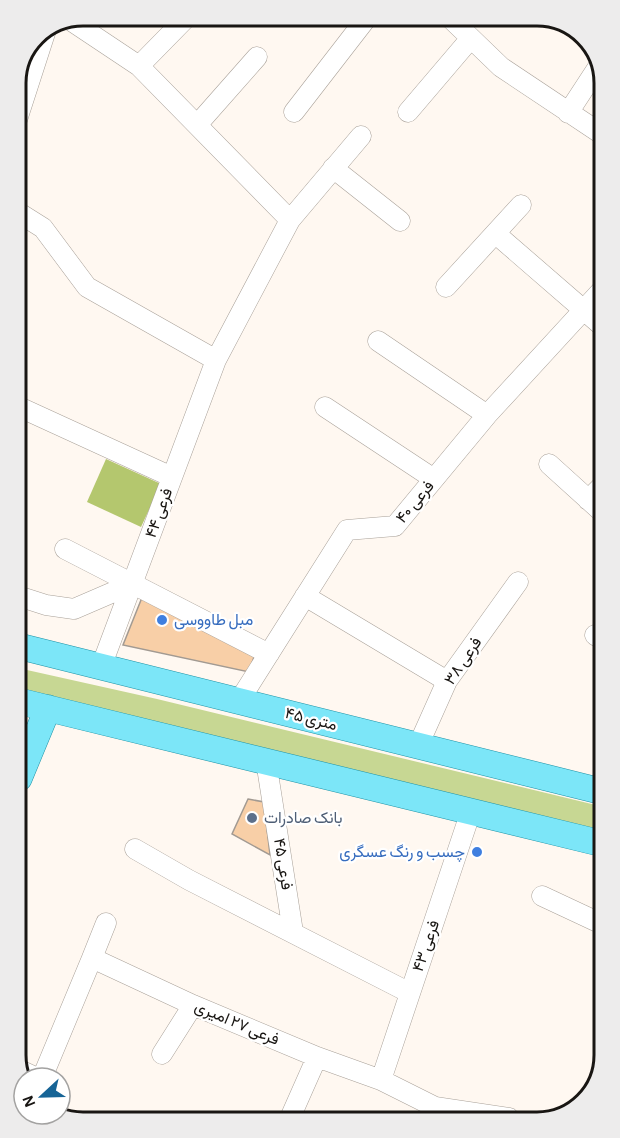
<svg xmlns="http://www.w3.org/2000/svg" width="620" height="1138" font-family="'Alegreya Sans',Vazirmatn,sans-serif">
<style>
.green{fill:#c7d793}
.forest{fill:#b4c76e}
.building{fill:#f8cfa7;stroke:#a29a92;stroke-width:1.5}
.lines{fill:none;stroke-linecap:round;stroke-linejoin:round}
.minor-casing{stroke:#a9a199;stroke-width:21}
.major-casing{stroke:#2192a5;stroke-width:27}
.minor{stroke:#fff;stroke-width:20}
.major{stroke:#7ce6f8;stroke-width:26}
.shop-dot{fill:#3f7fe0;stroke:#fff;stroke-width:2}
.service-dot{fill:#5c6f8a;stroke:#fff;stroke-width:2}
.labels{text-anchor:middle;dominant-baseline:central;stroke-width:4.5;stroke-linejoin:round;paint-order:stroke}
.street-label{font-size:16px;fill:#191613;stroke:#fff}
.shop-label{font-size:16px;fill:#366cbe;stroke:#fff;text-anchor:start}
.service-label{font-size:16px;fill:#4e5e75;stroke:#fff;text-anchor:start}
.rim{fill:none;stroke:#191613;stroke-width:3}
</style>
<rect width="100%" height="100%" fill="#fff8f1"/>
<path class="green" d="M18 668 157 699 604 807V832L18 688Z"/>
<path class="forest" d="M106 459 161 484 141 527 87 502Z"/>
<path class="building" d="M143 595 255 654 249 672 123 645Z
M248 799 264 802 270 855 232 834Z"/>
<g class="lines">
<defs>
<path id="minor" d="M447 15 501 67 600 133
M70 20 139 66 290 220
M139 66 189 15
M294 112 369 15
M408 112 471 38
M568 113 600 64
M197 125 257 57
M15 126 46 30
M333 168 400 221
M16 211 43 228 87 287 216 360
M496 234 601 325
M446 287 521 205
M378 341 487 415
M17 406 172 477
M325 407 434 479
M549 464 602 512
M588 500 602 486
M65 549 269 654
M18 596 46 605 74 609 132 584
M305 596 447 681
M595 635 603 640
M101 667 216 360 290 220 361 136
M239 701 347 530 395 526 487 415 601 291
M418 746 447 681 518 582
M266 761 293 932
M135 849 189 880 410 993
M542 896 604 925
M92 958 106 923
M162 1054 193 1005
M20 1070 37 1078
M42 1078 92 958 193 1005 317 1057 381 1080 435 1107 509 1118
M381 1080 471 811
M290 1118 317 1057"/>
<path id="major" d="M18 646 604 792
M18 701 604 844
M19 778 48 708"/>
</defs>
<use href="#minor" class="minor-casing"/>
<use href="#major" class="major-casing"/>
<use href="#minor" class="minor"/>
<use href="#major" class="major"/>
</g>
<g class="shop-dot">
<circle cx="162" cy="620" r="6"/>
<circle cx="477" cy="852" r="6"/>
</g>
<circle class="service-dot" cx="252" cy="818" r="6"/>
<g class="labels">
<g class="street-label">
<text transform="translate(415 502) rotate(-50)">فرعی ۴۰</text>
<text transform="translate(159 513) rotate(-70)">فرعی ۴۴</text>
<text transform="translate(463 661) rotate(-56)">فرعی ۳۸</text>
<text transform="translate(311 719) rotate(14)">۴۵ متری</text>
<text transform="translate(283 864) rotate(81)">فرعی ۴۵</text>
<text transform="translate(426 946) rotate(-71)">فرعی ۴۳</text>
<text transform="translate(237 1023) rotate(23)">فرعی ۲۷ امیری</text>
</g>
<g class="shop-label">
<text x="174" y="620">مبل طاووسی</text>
<text x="465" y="852" text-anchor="end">چسب و رنگ عسگری</text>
</g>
<g class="service-label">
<text x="264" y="818">بانک صادرات</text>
</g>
</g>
<path d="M0 0H620V1138H0ZM83 26H537A57 57 0 0 1 594 83V1055A57 57 0 0 1 537 1112H83A57 57 0 0 1 26 1055V83A57 57 0 0 1 83 26Z" fill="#edecec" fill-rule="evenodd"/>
<path class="rim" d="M83 26H537A57 57 0 0 1 594 83V1055A57 57 0 0 1 537 1112H83A57 57 0 0 1 26 1055V83A57 57 0 0 1 83 26Z"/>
<g transform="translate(42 1096) rotate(248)"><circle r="28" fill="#ffffff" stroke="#a3a2a1" stroke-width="1.5"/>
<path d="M0-4.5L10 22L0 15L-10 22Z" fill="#166496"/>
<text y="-9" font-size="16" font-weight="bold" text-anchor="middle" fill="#191613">N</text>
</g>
</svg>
